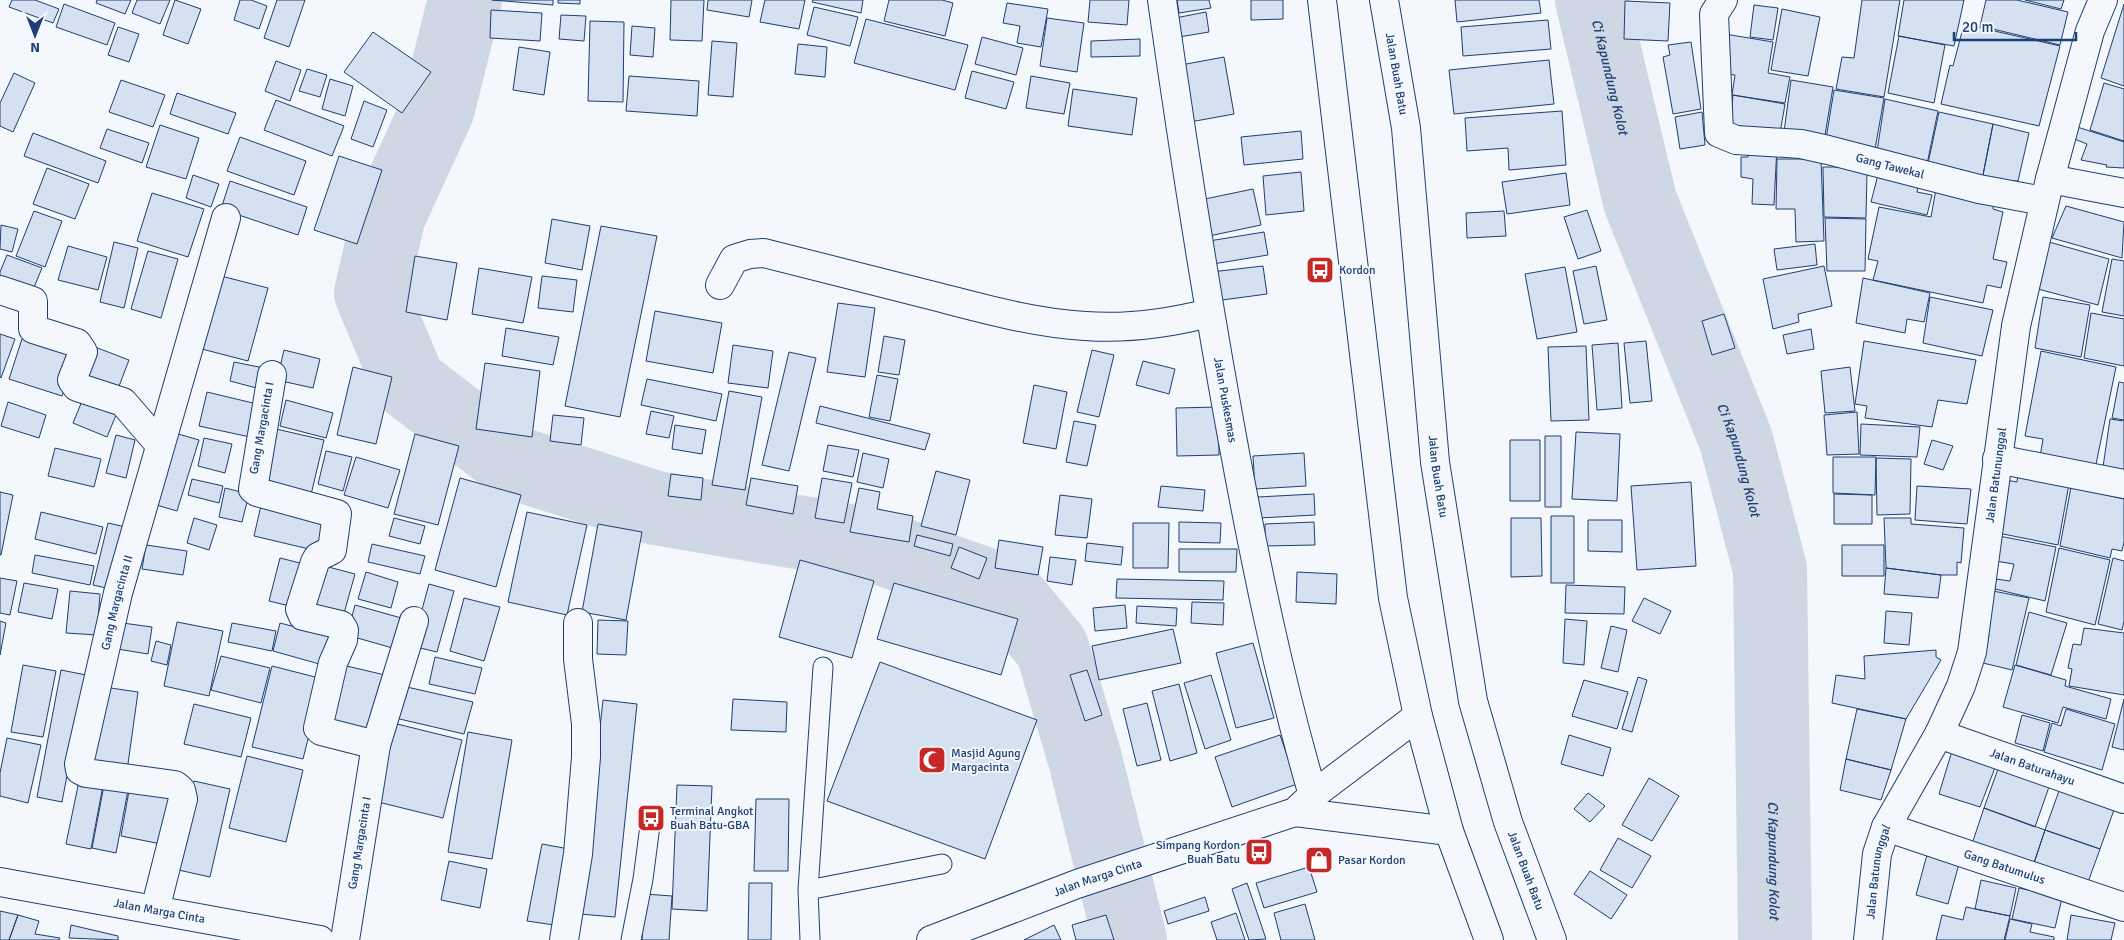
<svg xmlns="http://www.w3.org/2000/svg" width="2124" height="940" font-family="Signika,sans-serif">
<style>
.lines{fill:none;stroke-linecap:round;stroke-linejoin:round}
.river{stroke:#cfd7e4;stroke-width:74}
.building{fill:#d5e0f0;stroke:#1d3f73}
.service-casing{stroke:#1d3f73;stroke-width:21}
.minor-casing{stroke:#1d3f73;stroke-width:30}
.tertiary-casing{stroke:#1d3f73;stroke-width:30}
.primary-casing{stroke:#1d3f73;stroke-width:30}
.service{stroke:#f4f7fb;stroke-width:19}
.minor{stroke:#f4f7fb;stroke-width:28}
.tertiary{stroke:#f4f7fb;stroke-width:28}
.primary{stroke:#f4f7fb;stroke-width:28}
.labels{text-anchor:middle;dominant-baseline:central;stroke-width:4;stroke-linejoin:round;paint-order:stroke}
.street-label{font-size:12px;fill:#1d3f73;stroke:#f4f7fb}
.poi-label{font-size:12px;fill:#1d3f73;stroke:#f4f7fb;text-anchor:start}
.water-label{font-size:14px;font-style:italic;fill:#1d3f73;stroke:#f4f7fb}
</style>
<rect width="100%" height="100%" fill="#f4f7fb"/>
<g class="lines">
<g class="river">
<path d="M465 0 438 108 389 215 371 293 409 383 512 462 656 508 873 545 1006 592 1052 648 1085 759 1130 940"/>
<path id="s1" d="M1592 0 1640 201 1736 440 1770 569 1775 940"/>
</g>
</g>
<path class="building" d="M12 0H35L59 9 53 23 9 7Z
M97 0H131L125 14 96 3Z
M137 0H170L160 24 132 13Z
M175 0 201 9 188 44 163 35Z
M240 0H251L267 6 259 29 234 20Z
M277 0H305L289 47 264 38Z
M492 0H553V5Z
M558 0H580V4L558 3Z
M671 0H704L702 41 670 40Z
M708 0H752L749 17 707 10Z
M765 0H805L799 29 760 22Z
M813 0H863L861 13 812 2Z
M889 0H942L953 3 945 36 884 21Z
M1090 0H1129L1127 25 1088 22Z
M1177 0H1209L1211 8 1179 13Z
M1251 0H1283V19L1251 20Z
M1455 0H1539L1541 13 1457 22Z
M1862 0H1900L1884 97 1836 89 1842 57 1854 58Z
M1904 0H1964L1954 46 1898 36Z
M1986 0H2017L2068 12 2060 45 1980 26Z
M2025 0H2064L2061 9Z
M1625 1 1670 3 1668 41 1624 39Z
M1007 3 1048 9 1041 47 1017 43 1020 26 1003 23Z
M64 4 115 23 107 45 56 27Z
M2124 4V86L2101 78Z
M1754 5 1778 8 1773 40 1750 37Z
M814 7 858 17 850 46 807 35Z
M1782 9 1820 17 1808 76 1771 70Z
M491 10 542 13 540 41 490 38Z
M1206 12 1209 32 1173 38 1170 19Z
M561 15 586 16 584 41 559 39Z
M1047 18 1084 23 1077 72 1040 66Z
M866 19 968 45 955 90 854 63Z
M1548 20 1551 49 1463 56 1461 27Z
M590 21 624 22 623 102 588 101Z
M1964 24 2060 46 2039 126 1941 104 1950 65 1953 66Z
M632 26 655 28 653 57 630 55Z
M118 27 139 34 129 62 108 55Z
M373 32 431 72 402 113 344 72Z
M1725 34 1773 42 1768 73 1790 77 1785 103 1732 95 1735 75 1717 73Z
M1899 36 1945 45 1934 103 1888 93Z
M982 37 1023 48 1016 75 975 64Z
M1140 39V56L1091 57V41Z
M712 41 737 43 733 97 708 95Z
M1691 42 1701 109 1673 114 1663 57 1670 55 1668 45Z
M798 44 827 47 825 77 795 74Z
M519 47 550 52 544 95 513 90Z
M1224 57 1234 114 1190 122 1181 65Z
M1549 60 1554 104 1454 114 1449 70Z
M276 61 301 70 290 101 265 91Z
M307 69 327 75 320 97 299 91Z
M972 71 1014 82 1006 109 965 98Z
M14 73 35 83 13 132 0 126V103Z
M629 76 699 81 697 116 626 111Z
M1031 76 1070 83 1064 114 1026 108Z
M330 79 353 86 345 116 322 109Z
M121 80 165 95 153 127 109 112Z
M1791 80 1833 87 1825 135 1805 131 1784 132Z
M2104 83 2124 89V141L2090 130Z
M1073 89 1137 98 1132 135 1068 126Z
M1834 90 1884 98 1874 155 1825 145Z
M177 93 236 113 228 134 170 114Z
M1733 95 1785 104 1779 139 1747 135 1748 127 1730 125Z
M1885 99 1938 111 1926 169 1876 158Z
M276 100 344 126 332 156 264 130Z
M364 101 387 110 373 147 351 139Z
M1562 111 1566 165 1509 170 1508 148 1467 151 1465 118Z
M1702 112 1705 145 1680 149 1675 117Z
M1939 112 1993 124 1982 180 1927 168Z
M1993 124 2029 133 2018 181 1982 180Z
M160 125 199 138 186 179 146 167Z
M2071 125 2124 142V168L2106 167 2107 165 2081 160 2087 144 2072 138Z
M107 129 149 143 142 163 100 148Z
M1301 131 1303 159 1244 165 1241 137Z
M33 133 106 161 98 183 24 156Z
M240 137 306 161 294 195 227 171Z
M1748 145 1777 146 1774 205 1752 204 1753 179 1741 177V157H1748Z
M339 156 382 170 357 244 314 230Z
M1777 159H1821L1824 241 1796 242 1795 209H1776Z
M1823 167H1859L1867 172 1866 218 1824 217Z
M1880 167 1920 177 1917 192 1932 195 1927 215 1871 202Z
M47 168 89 184 75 219 33 204Z
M1301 172 1304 211 1266 215 1263 176Z
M1566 173 1570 205 1507 214 1502 182Z
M193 175 219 184 211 207 186 198Z
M230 181 307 207 298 235 221 209Z
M1253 189 1261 225 1209 236 1200 200Z
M1936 189 1994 201 1993 209 2003 212 1993 259 2007 262 2001 288 1987 285 1983 303 1873 280 1878 261 1868 259 1879 207 1931 217Z
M152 193 204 209 188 257 137 241Z
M2066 206 2124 222 2122 258 2052 238Z
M1587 210 1601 251 1578 259 1564 217Z
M34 211 62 221 45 267 16 256Z
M1504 211 1506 236 1467 238 1466 213Z
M1825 218 1866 219 1865 271H1827Z
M552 219 590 226 582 270 545 263Z
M1 225 18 229 12 252 0 249Z
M601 226 657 236 620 417 565 406Z
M1264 232 1268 255 1213 264 1209 241Z
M114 242 138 248 124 308 100 302Z
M2049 242 2109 259 2098 305 2038 289Z
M1815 244 1817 265 1777 270 1774 249Z
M68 246 107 257 98 290 58 280Z
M148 251 178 259 161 318 131 309Z
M7 255 42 268 30 297 0 286V272Z
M415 256 457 263 447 320 406 312Z
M2112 259 2124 261V316L2102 312Z
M1263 266 1267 294 1215 301 1211 272Z
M1596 266 1607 320 1584 324 1573 271Z
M1824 266 1832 306 1798 314 1799 322 1773 329 1763 279Z
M1565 267 1577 332 1537 339 1525 274Z
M479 268 532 277 523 323 472 314Z
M217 275 268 288 248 361 198 348Z
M542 276 577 280 573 312 538 308Z
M1863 278 1930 293 1924 322 1907 319 1905 333 1856 323Z
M1930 297 1993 310 1982 356 1923 343Z
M2043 297 2090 305 2081 357 2035 348Z
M838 303 875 308 865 377 827 372Z
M655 311 722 323 713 373 646 361Z
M2091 313 2124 319V366L2084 358Z
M1724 314 1735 348 1712 355 1702 321Z
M506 328 559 337 553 365 502 356Z
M1811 329 1814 349 1787 354 1783 335Z
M0 334 15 339 1 378 0 377Z
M884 336 905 340 899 375 878 372Z
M22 339 76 357 62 396 9 379Z
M1646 341 1652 401 1630 403 1624 343Z
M1864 341 1976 360 1967 404 1938 400 1932 427 1865 418 1867 406 1855 404Z
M1618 343 1622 408 1597 410 1592 345Z
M733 345 773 351 768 388 728 383Z
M1586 346 1589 420 1551 421 1548 347Z
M95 347 129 360 116 394 82 381Z
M284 350 320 359 313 388 277 380Z
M1092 350 1114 355 1099 417 1077 412Z
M2041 351 2116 367 2095 469 2040 457 2043 439 2025 436Z
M789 352 816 358 789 471 762 465Z
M1143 361 1175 369 1169 394 1136 385Z
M234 362 269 369 264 390 230 381Z
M485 363 540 371 532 437 476 429Z
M353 367 392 377 376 444 337 435Z
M1850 367 1855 411 1825 413 1821 371Z
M877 375 898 379 890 421 869 417Z
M647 379 722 394 716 421 641 405Z
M2119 382 2124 383V420L2112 418Z
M1034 385 1067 392 1056 449 1023 443Z
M729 391 762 397 745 490 712 485Z
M207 392 257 404 250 437 199 426Z
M286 400 333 413 326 438 280 426Z
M82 401 116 415 107 437 73 423Z
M8 402 46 415 39 438 1 426Z
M820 406 930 434 925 450 816 423Z
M1218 407 1219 455 1177 456 1176 408Z
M651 411 674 416 669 438 646 434Z
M1857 412 1859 454 1827 455 1824 415Z
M553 415 584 418 581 445 550 441Z
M2110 419 2124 421V477L2102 474Z
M1074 421 1096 425 1087 466 1066 462Z
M1861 424 1920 427 1917 457 1860 455Z
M675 425 706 430 702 454 672 449Z
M276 429 324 440 309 503 262 492Z
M168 431 199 440 177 511 146 502Z
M1576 432 1620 434 1617 501 1572 499Z
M415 434 459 446 438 525 394 514Z
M116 435 135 440 126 478 106 473Z
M1545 436H1561V507H1545Z
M204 438 232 444 225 473 198 466Z
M1510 440H1540V501H1510Z
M1932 440 1953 446 1943 470 1924 464Z
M828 445 859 450 853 477 823 471Z
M55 448 101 459 94 487 48 476Z
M326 451 352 457 343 491 318 484Z
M863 453 889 459 883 488 857 482Z
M1304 453 1306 486 1255 489 1253 456Z
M356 457 400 470 388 508 344 495Z
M1833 457H1876L1875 495 1833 493Z
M1876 458 1911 459 1910 514 1877 515Z
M936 471 970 480 956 535 921 526Z
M671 474 703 478 701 500 668 496Z
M2018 474 2069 484 2058 545 1998 533 2006 480 2017 482Z
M460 478 521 495 496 587 435 570Z
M751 478 798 486 793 514 746 505Z
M822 478 852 483 844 523 815 518Z
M192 479 223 486 219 503 188 495Z
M1691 482 1696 566 1637 570 1631 486Z
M1161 486 1205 490 1203 511 1158 507Z
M1917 486 1971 489 1967 524 1915 520Z
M2071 487 2124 499V542L2122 551 2112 549 2110 558 2060 546Z
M225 488 249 494 242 522 219 517Z
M859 488 880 492 877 509 913 516 909 542 850 532Z
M0 492 13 495 1 555H0Z
M1314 494 1315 515 1259 518 1258 497Z
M1834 494 1872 495V524H1834Z
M1060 495 1092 499 1087 538 1055 535Z
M262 501 334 519 326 553 254 536Z
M41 512 103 527 96 554 35 539Z
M527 512 587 525 567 615 508 602Z
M1551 516H1574V583H1551Z
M194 518 217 525 209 550 187 543Z
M394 518 425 526 420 544 389 536Z
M1511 518H1541L1542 576 1511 577Z
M1884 518H1911V524L1964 528 1961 563 1957 562V575H1941L1886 568Z
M1588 520H1622V552L1588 551Z
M1179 522 1221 523 1220 543 1179 542Z
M1314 522 1315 545 1265 546V524Z
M108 523 130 528 115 590 93 585Z
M1133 523H1169L1168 568H1133Z
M598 524 642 532 626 620 582 612Z
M917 535 953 544 950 556 914 546Z
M1999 536 2056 547 2045 601 1995 589 1996 579 2010 581 2014 564 1995 561Z
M999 540 1043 547 1038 575 995 568Z
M1087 543 1123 547 1121 565 1085 561Z
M372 544 425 556 420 574 368 562Z
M146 545 187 551 183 575 142 569Z
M1842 545H1884V576H1842Z
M959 547 987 558 979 579 951 568Z
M2059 548 2110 560 2095 625 2046 612Z
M1179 549H1237L1236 572H1179Z
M35 555 94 566 90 585 32 573Z
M1050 557 1076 560 1072 585 1047 581Z
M280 558 308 565 298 608 269 601Z
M2113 558 2124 561V621L2122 630 2098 624Z
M800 560 874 581 852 658 779 637Z
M317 564 355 574 341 624 303 613Z
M1886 568 1941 575 1938 598 1884 594Z
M366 572 398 582 391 608 358 599Z
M1297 572 1337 574 1336 604 1296 602Z
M0 578 17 581 10 615 0 613Z
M1117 579 1224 581 1223 600 1116 598Z
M24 583 58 589 52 619 18 612Z
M894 583 1018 619 1001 675 877 639Z
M429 584 454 591 437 652 412 646Z
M1566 585 1625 587 1624 614 1565 613Z
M70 591 100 594 97 635 66 633Z
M1993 591 2029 598 2012 670 1983 663 1989 635 1985 634Z
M464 598 500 607 484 661 450 651Z
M1644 598 1671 611 1660 634 1632 621Z
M1192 602 1224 603 1223 625 1191 623Z
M355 605 412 621 403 651 347 635Z
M1125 605 1127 628 1095 631 1093 608Z
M1137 606 1177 608 1176 626 1136 623Z
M1886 611 1912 613 1909 645 1884 643Z
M2029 612 2067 623 2051 675 2016 665Z
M1565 619 1587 621 1584 665 1563 663Z
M598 620 628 621 626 655 597 654Z
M0 621 6 623 0 655Z
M115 622 152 627 148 654 111 648Z
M177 622 223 631 209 696 164 686Z
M232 623 276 631 272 651 228 642Z
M280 623 338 638 330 667 273 651Z
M1611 626 1627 630 1618 672 1601 668Z
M2084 628 2124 633V695L2069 686 2072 669 2068 668 2073 644 2081 645Z
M1173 629 1181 663 1099 680 1092 646Z
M156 641 171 645 167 665 151 661Z
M1253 643 1274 718 1236 728 1216 653Z
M1936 650V657L1941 660 1906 719 1832 703 1836 675 1865 679 1864 656Z
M221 656 270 668 261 703 211 690Z
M435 657 482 668 475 694 429 684Z
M880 662 1037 720 985 859 827 801Z
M338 664 385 675 371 737 324 726Z
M23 665 56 671 43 737 11 732Z
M2015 665 2066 680 2065 686 2111 699 2106 719 2063 707 2058 723 2003 707Z
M272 666 323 679 303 759 252 747Z
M61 670 86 675 62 802 37 797Z
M1087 670 1102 715 1085 721 1070 675Z
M1211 675 1231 740 1205 749 1184 683Z
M1638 677 1647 680 1632 732 1622 729Z
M1584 680 1628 692 1617 729 1572 716Z
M1179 684 1197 753 1170 761 1152 691Z
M398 685 473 702 464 734 391 717Z
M104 687 138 692 127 771 92 766Z
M733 699 787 702 786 732 731 730Z
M2124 699V750L2112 747Z
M603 700 637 704 615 917 580 914Z
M1147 703 1161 760 1137 766 1123 709Z
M194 704 251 718 241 757 184 744Z
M1857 709 1906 719 1891 770 1846 759Z
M2066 709 2115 724 2102 770 2044 752 2052 723 2061 726Z
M2022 715 2050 723 2043 751 2015 743Z
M389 722 462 740 443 818 370 800Z
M468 732 512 740 492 859 448 852Z
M1280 735 1297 784 1232 807 1215 757Z
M1569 735 1611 748 1603 776 1561 764Z
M7 738 41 745 28 803 0 796V773Z
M1952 751 1996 765 1980 807 1939 794Z
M247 756 303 770 286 842 229 828Z
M1846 759 1891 770 1881 800 1840 790Z
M1999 766 2050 784 2035 827 1984 808Z
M80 776 104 780 91 849 66 844Z
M1649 778 1679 796 1652 841 1622 825Z
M105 780 129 785 116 853 92 848Z
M194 781 230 789 210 877 174 869Z
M130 785 180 793 171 846 121 836Z
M677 785 712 786 707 911 672 909Z
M2060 788 2115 807 2100 849 2045 830Z
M1588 793 1605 806 1590 822 1574 809Z
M756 799H789L788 871H754Z
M1984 808 2045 830 2033 866 1972 844Z
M2045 830 2100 849 2087 885 2033 866Z
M1618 838 1651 856 1632 888 1600 870Z
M542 844 569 849 554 925 527 921Z
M1928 851 1960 860 1948 904 1916 895Z
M449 861 487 869 480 908 441 900Z
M1309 867 1317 892 1264 908 1256 883Z
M1590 871 1627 895 1611 919 1574 894Z
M1981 880 2016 888 2010 916 1975 909Z
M749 883H772L771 940H748Z
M1247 883 1266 939 1249 940 1232 889Z
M2019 888 2062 898 2055 928 2012 919Z
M645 894 672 896 669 940H642Z
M1205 897 1209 911 1168 924 1164 911Z
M1305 904 1315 940H1281L1274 913Z
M1966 907 2010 916 2004 940H1936L1942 915 1963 920Z
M0 911 18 915 9 940H0Z
M1236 913 1245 940H1217L1211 922Z
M18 915 39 921 35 934 60 938 59 940H9Z
M1106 915 1114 940H1076L1072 925Z
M2071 915 2115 923 2111 940H2067Z
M2010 919 2032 924 2030 932 2054 937V940H2005Z
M71 925 118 936V940L69 938Z
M1054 925 1061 940H1024Z"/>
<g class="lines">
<defs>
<path id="service" d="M808 890 942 864
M631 940 643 879 651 818
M810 940 808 890 823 667"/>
<g id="minor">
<path id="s2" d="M1162 0C1183 148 1206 295 1233 442 1255 561 1279 679 1313 795"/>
<path id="s3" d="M1723 0 1714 14 1719 133 1736 140 1801 144 1828 150 1979 189 2044 201"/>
<path d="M2050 179 2124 193"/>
<path d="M720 285 734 259 750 254 764 253C818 267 872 280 926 294 978 307 1031 323 1085 326 1126 329 1170 323 1209 313"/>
<path d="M0 290 33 301V329L77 343 83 352 72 380 77 387 123 402 160 445"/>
<path d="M272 375 253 489 257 492 337 514 332 550 318 557 315 562 300 609 303 616 341 625 344 630 343 640 333 663 318 728 321 731 376 745 345 940"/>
<path d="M1997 459 2124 484"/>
<path id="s4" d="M1939 734 2124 799"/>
<path d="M376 745 414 621"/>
<path id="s5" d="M1886 827 2124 907"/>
<path id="s6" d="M155 910 183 799 181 790 175 785 86 773 80 770 79 764 118 593 226 218"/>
<path d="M564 940 578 854 586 757V724L578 659V623"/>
</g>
<g id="tertiary">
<path id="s7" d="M1868 940 1877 854 1886 827 1939 734 1961 686 1972 652 2016 326 2050 179 2090 31 2103 0"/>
</g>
<g id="primary">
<path d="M1322 0 1393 598 1418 716 1449 831 1489 940"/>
<path id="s8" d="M1384 0 1406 128 1435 462 1473 701 1508 822 1552 940"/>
<path d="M1295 812 1449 831"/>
<path id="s9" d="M0 882 320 940"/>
<path id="s10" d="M931 940 1077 884 1295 812 1313 795 1418 716"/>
</g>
</defs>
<use href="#service" class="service-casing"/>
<use href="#minor" class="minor-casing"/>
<use href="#tertiary" class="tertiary-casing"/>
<use href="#primary" class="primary-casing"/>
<use href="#service" class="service"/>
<use href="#minor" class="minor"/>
<use href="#tertiary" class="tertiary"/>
<use href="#primary" class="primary"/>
</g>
<defs>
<symbol id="bus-square" viewBox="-11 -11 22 22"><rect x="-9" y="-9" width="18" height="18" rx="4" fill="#c62828" stroke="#f4f7fb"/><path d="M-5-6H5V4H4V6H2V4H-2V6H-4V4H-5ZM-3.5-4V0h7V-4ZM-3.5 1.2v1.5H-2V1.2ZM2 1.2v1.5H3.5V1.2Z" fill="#fff"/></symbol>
<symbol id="mosque-square" viewBox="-11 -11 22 22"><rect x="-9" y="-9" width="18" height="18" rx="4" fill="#c62828" stroke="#f4f7fb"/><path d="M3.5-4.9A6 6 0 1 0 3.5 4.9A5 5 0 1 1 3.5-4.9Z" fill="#fff"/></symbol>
<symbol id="shop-square" viewBox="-11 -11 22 22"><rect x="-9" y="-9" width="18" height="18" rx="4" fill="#c62828" stroke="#f4f7fb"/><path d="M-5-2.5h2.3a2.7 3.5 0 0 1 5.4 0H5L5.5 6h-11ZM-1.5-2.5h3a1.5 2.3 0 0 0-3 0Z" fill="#fff"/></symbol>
</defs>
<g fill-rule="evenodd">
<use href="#bus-square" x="1304" y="254" width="32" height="32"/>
<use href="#mosque-square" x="916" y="744" width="32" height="32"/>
<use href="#bus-square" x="635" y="802" width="32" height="32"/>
<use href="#bus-square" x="1243" y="836" width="32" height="32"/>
<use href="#shop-square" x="1303" y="844" width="32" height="32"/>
</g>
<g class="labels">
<g class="street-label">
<text stroke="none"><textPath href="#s8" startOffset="75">Jalan Buah Batu</textPath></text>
<text stroke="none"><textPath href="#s3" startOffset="311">Gang Tawekal</textPath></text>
<text stroke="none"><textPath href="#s2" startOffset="405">Jalan Puskesmas</textPath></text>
<text transform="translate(262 428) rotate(-80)">Gang Margacinta I</text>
<text stroke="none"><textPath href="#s8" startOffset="480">Jalan Buah Batu</textPath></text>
<text stroke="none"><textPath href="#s7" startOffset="489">Jalan Batununggal</textPath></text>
<text stroke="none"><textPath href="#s6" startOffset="400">Gang Margacinta II</textPath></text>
<text stroke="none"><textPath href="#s4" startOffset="99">Jalan Baturahayu</textPath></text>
<text transform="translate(360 843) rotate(-81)">Gang Margacinta I</text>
<text stroke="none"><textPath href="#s5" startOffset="125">Gang Batumulus</textPath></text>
<text stroke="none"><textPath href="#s8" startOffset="885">Jalan Buah Batu</textPath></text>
<text stroke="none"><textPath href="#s7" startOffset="69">Jalan Batununggal</textPath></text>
<text stroke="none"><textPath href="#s10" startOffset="178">Jalan Marga Cinta</textPath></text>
<text stroke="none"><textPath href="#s9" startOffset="162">Jalan Marga Cinta</textPath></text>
</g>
<g class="poi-label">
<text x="1339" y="270">Kordon</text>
<text x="951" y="753">Masjid Agung<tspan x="951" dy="14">Margacinta</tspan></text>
<text x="670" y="811">Terminal Angkot<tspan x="670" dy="14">Buah Batu-GBA</tspan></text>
<text x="1240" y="845" text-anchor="end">Simpang Kordon<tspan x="1240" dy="14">Buah Batu</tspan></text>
<text x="1338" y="860">Pasar Kordon</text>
</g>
<g class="water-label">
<text stroke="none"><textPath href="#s1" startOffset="79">Ci Kapundung Kolot</textPath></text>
<text stroke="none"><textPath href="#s1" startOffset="484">Ci Kapundung Kolot</textPath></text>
<text stroke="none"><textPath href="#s1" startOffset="889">Ci Kapundung Kolot</textPath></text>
</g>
</g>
<g transform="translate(35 35) rotate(180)" stroke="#f4f7fb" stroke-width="4" paint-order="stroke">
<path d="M0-4L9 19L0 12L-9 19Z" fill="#1d3f73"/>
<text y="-8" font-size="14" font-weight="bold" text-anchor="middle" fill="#1d3f73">N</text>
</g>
<path d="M1954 32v8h122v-8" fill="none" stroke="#1d3f73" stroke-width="2.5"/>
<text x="1962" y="32" font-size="15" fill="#1d3f73" stroke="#f4f7fb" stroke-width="4" paint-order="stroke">20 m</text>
</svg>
